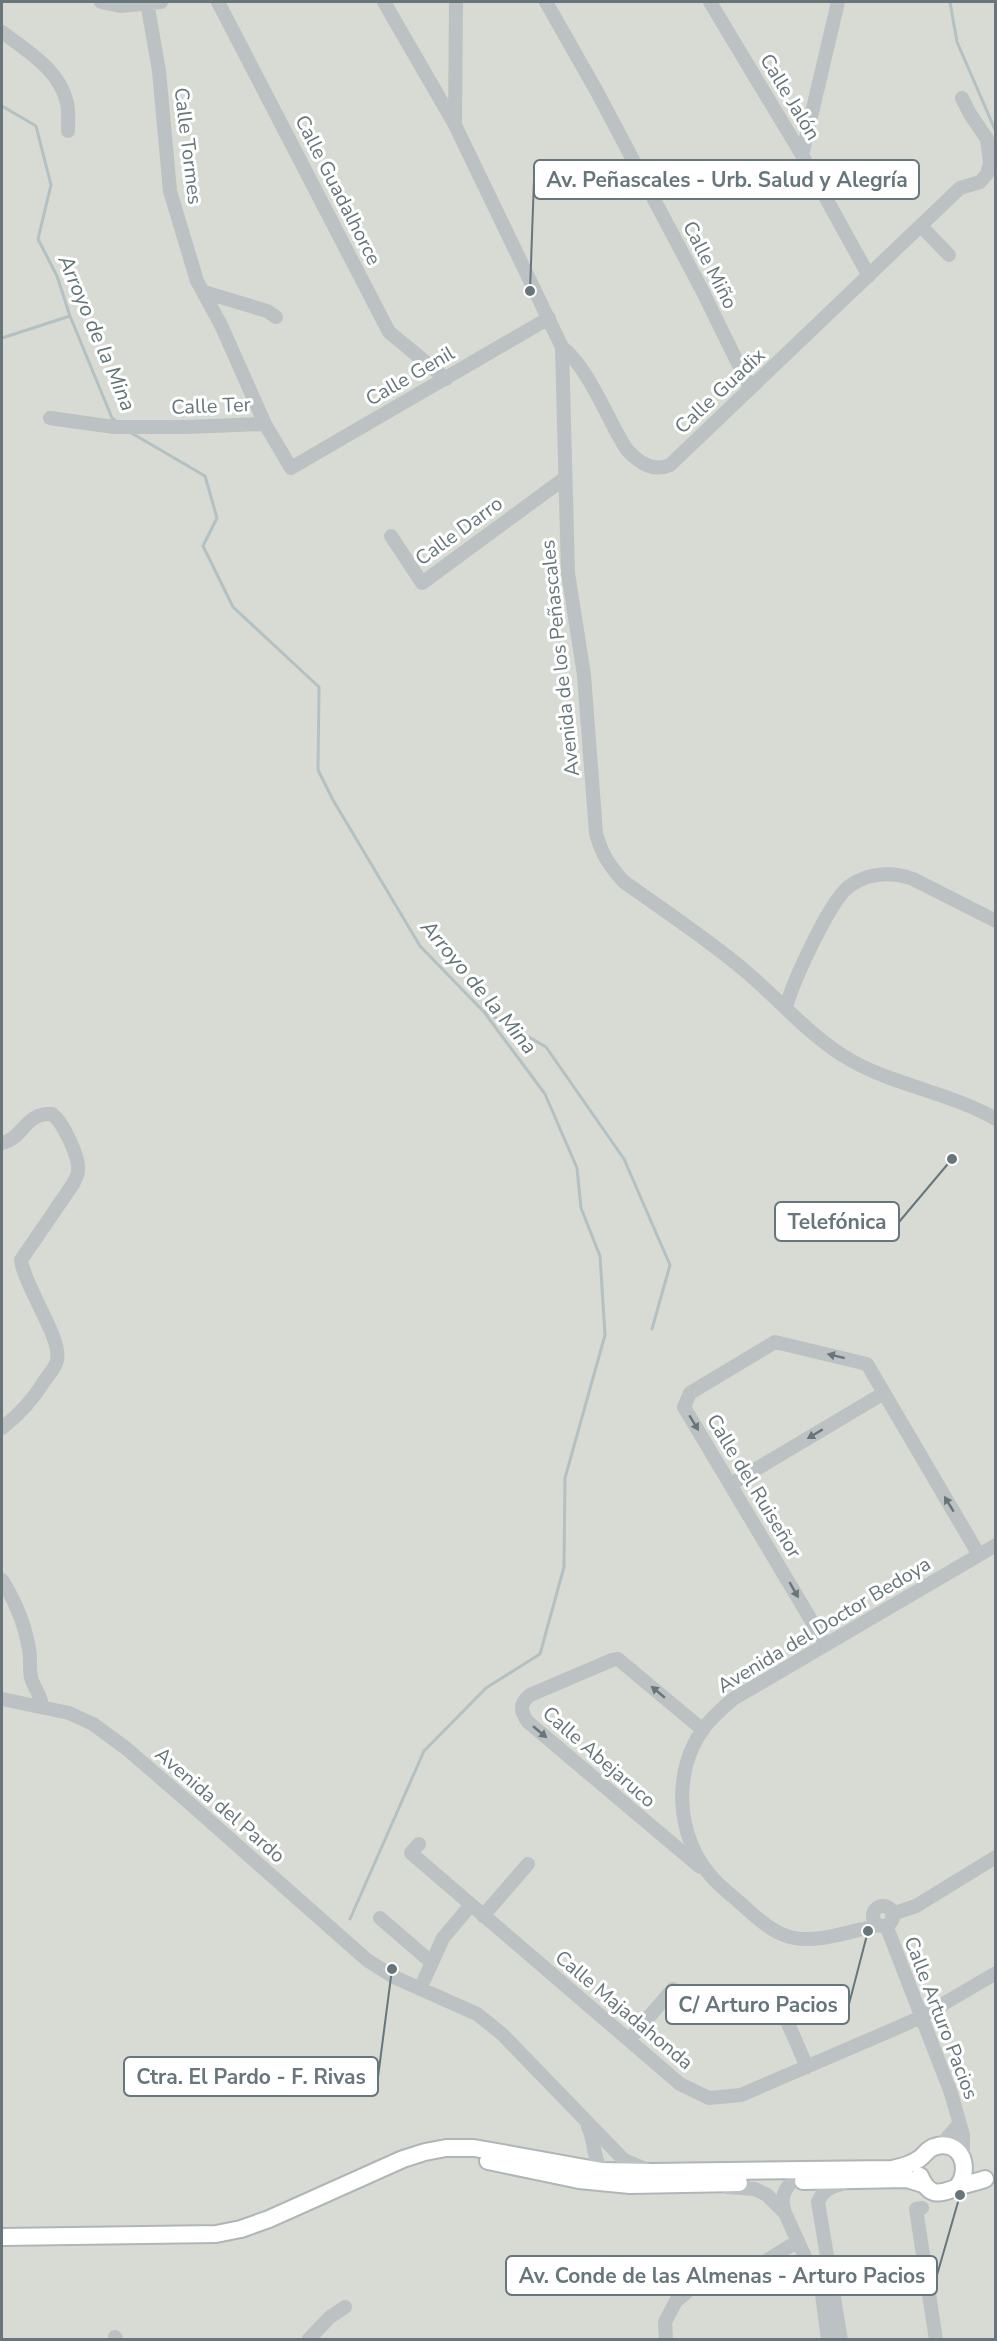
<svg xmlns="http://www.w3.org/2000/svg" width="997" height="2341" font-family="'Nunito Sans',sans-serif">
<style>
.green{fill:#d7dbd4}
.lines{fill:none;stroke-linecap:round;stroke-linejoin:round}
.stream{stroke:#b4c1c3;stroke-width:3}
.major-casing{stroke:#b0b5b7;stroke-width:20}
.minor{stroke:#bcc1c3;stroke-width:14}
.major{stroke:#fff;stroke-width:16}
.oneway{fill:#66767b}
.labels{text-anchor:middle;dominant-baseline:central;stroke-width:6;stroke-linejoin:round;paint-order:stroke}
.street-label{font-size:20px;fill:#66767b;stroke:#fff}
.water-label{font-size:21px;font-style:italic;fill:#607476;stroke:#fff}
.leader{fill:none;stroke:#66767b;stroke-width:2}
.callout-dot{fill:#66767b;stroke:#fff;stroke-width:2}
.callout{fill:#fff;stroke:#66767b;stroke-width:2}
.callout-label{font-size:21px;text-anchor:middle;font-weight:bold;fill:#66767b}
</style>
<rect width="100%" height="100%" fill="#f7f6f4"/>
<path class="green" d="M2 2H995V2339H2Z"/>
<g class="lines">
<path class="stream" d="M950 2 957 42 996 132
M2 106 36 126 51 185 38 239 57 276 70 316 112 418 116 421
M2 338 70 316
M128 431 205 476 217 518 203 546 233 607 319 687 318 770 333 800 420 946 484 1012 545 1094 577 1168 581 1208 600 1256 605 1335 565 1478 564 1567 540 1654 486 1688 424 1751 350 1919
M486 1012 546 1047 624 1159 670 1265 652 1329"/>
<defs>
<path id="major" d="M488 2161 579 2180 630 2185 739 2183
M920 2176C931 2201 943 2192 961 2186 969 2183 977 2182 985 2179
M803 2181 907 2179 923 2184
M2 2237 216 2234 241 2229 269 2219 403 2159 425 2152 446 2148H474L602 2171 651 2172 892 2169C902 2167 911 2165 919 2159 925 2155 927 2149 934 2147 960 2138 972 2167 958 2186"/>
</defs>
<use href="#major" class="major-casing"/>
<path class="minor" d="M101 2 120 6 161 2
M147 2 159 71 170 191 197 281 221 325 265 424 291 468 549 318
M218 2 389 332 446 379
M384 2 454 123
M456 2 455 125 562 347 568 573 584 675 596 833C601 853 609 865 623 881 663 910 706 938 744 970 780 1000 811 1038 852 1061 897 1086 951 1093 996 1119
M546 2 596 90 702 290 750 388
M710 2 802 155 869 276
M2 32C27 51 60 70 67 103 69 111 68 122 68 131
M802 155 838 2
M921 226 949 255
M204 292 267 311 276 317
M562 347C585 365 603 407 617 433 621 439 624 447 629 452 641 464 654 472 670 465L960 188 980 182 987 174 990 163 987 139 970 114 962 98
M50 418 114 427H186L265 424
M391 536 422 583 565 478
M786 1007C793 982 831 897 851 885 870 872 893 872 913 879L996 921
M2 1143C24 1138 25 1112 52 1114 63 1122 80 1158 78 1171 78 1175 75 1180 73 1184L21 1260C25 1288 62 1338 57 1360 56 1367 49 1374 45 1380 33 1400 20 1414 2 1428
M731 1484 884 1393
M2 1580C15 1601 25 1624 29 1649 31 1658 29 1668 31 1677 33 1687 42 1696 42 1707
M826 1645 684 1407 690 1393 775 1342 867 1364 979 1555
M2 1699 69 1713 93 1724 127 1749 186 1800 367 1960 394 1977 477 2014 502 2034 624 2160 647 2170
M419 1844 411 1853 680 2084 709 2098 741 2095 899 2027 921 2017 996 1973
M700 1867 528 1722C520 1711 519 1704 530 1695L612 1660 618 1659 703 1730
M873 1916a10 10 0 1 1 20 0a10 10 0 1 1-20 0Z
M892 1914 916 1906 996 1857
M483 1916 528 1864
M380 1918 431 1962
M879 1925C854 1930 820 1943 794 1938 772 1934 754 1915 738 1901 729 1893 718 1885 711 1876 676 1837 672 1770 704 1728 712 1717 723 1708 733 1699L996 1545
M886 1925 951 2093 963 2135V2158
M420 1989 443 1938 471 1905
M780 2005 807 2067
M629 2040 673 1989
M588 2127C596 2141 592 2166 607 2174
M940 2146 959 2124
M727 2187 755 2189 767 2195 785 2213 822 2294 828 2340
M922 2208 916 2209 936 2340
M785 2213C784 2209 782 2203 783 2199 784 2186 798 2174 810 2174
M115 2337 116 2340
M308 2340 330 2317 345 2307
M666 2340 665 2322 676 2301 699 2282 724 2271 758 2266 798 2241
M841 2340 818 2202C823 2190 830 2187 842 2184"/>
<use href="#major" class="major"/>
</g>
<defs><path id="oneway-solid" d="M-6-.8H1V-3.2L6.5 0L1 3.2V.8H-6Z" transform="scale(1.5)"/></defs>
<g class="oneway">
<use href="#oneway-solid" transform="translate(836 1356) rotate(-166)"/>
<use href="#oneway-solid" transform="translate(694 1423) rotate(59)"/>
<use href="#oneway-solid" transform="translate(815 1434) rotate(149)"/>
<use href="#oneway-solid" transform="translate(949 1504) rotate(-121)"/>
<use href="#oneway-solid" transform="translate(794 1590) rotate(60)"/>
<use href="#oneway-solid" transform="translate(658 1692) rotate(-140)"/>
<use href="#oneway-solid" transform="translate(540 1732) rotate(40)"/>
</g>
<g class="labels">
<g class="street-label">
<text transform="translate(790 97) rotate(59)">Calle Jalón</text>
<text transform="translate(188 146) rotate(83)">Calle Tormes</text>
<text transform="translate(338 190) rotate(63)">Calle Guadalhorce</text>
<text transform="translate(710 265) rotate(63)">Calle Miño</text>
<text transform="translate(410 376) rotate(-30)">Calle Genil</text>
<text transform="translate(720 391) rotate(-43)">Calle Guadix</text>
<text transform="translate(211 406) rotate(-2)">Calle Ter</text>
<text transform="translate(459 531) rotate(-36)">Calle Darro</text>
<text transform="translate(560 658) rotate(-96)">Avenida de los Peñascales</text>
<text transform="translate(754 1486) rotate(59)">Calle del Ruiseñor</text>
<text transform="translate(824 1625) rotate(-31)">Avenida del Doctor Bedoya</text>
<text transform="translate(599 1757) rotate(41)">Calle Abejaruco</text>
<text transform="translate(220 1805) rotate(41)">Avenida del Pardo</text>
<text transform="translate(624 2010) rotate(40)">Calle Majadahonda</text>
<text transform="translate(941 2018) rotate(69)">Calle Arturo Pacios</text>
</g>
<g class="water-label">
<text transform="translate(97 333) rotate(67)">Arroyo de la Mina</text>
<text transform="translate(479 987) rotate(50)">Arroyo de la Mina</text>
</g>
</g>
<path class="leader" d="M530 291L534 180M952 1159L899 1222M868 1931L849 2004M392 1969L378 2077M960 2195L937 2275"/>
<g class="callout-dot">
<circle cx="530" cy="291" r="6"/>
<circle cx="952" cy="1159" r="6"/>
<circle cx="868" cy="1931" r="6"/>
<circle cx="392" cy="1969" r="6"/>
<circle cx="960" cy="2195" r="6"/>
</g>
<g class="callout">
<rect x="534" y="160" width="385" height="39" rx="6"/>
<rect x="775" y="1202" width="124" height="39" rx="6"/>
<rect x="666" y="1985" width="183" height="39" rx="6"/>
<rect x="124" y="2057" width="254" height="39" rx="6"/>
<rect x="506" y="2256" width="431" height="39" rx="6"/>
</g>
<g class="callout-label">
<text x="727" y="187">Av. Peñascales - Urb. Salud y Alegría</text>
<text x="837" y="1229">Telefónica</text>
<text x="758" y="2012">C/ Arturo Pacios</text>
<text x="251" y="2084">Ctra. El Pardo - F. Rivas</text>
<text x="722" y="2283">Av. Conde de las Almenas - Arturo Pacios</text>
</g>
<rect width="997" height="2341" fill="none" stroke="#66767b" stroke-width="6"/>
</svg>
